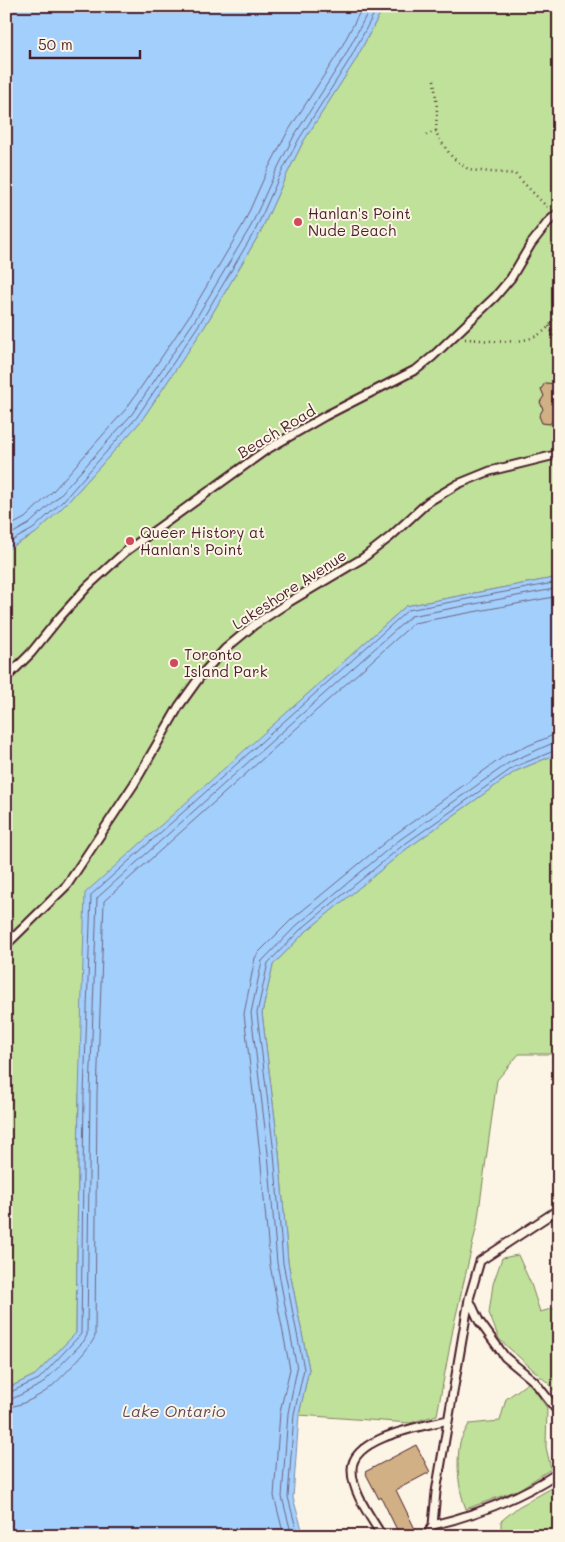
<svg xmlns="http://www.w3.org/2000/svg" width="565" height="1542" font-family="Mali,sans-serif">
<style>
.green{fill:#bfe19a;stroke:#848062}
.water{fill:#a3cffd;stroke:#7f89a9}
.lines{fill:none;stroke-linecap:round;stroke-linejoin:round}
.shore{stroke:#6e657f;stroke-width:1}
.building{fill:#d2b085;stroke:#4a1f2b}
.lane-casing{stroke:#4a1f2b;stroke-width:11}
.path{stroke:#4a1f2b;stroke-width:2.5;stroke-dasharray:1 4;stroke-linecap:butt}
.lane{stroke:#fcf5e5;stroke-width:7}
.poi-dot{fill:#d1495b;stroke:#fcf5e5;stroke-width:2}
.labels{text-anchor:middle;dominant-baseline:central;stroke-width:4;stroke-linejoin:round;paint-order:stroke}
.poi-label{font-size:15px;fill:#4a1f2b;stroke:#fcf5e5;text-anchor:start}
.street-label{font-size:15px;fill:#4a1f2b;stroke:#fcf5e5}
.water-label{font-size:16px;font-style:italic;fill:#604b60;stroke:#fcf5e5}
</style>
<rect width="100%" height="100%" fill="#fcf5e5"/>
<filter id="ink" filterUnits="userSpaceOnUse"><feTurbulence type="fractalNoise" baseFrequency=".02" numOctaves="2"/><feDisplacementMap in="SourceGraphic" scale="10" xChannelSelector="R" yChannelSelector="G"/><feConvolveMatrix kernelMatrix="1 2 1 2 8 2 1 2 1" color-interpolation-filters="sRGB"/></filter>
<g filter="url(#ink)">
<path class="green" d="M384 6H559V577L406 606 279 720 79 1094 76 1333 35 1375 6 1389V550L36 533 66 504 141 421 205 326 261 231 285 178 303 142 355 61Z
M559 753V1054H519L497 1080 477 1225 454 1324 437 1415 410 1423 299 1415 309 1369 288 1262 279 1152 262 1013 273 965 303 934 405 850 516 771Z
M518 1255 531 1284 540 1312 559 1307V1396L550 1385 499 1339 489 1313 493 1284 502 1258Z
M529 1382 547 1408 546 1447 551 1469 518 1490 466 1509C458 1489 456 1464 460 1442 462 1436 466 1430 469 1424L500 1421 506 1399Z
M559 1484V1536H506L501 1528V1521L518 1507Z"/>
<path class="water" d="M6 6H384L355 61 303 142 285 178 261 231 205 326 141 421 66 504 36 533 6 550Z
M559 577V753L516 771 405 850 303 934 273 965 262 1013 279 1152 288 1262 309 1369 299 1415 293 1498 304 1536H6V1389L35 1375 76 1333 79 1094 85 893 406 606Z"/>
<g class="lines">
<path class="shore" d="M6 528 25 518 53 491 126 409 161 358 189 316 244 223 268 169 287 133 339 52 363 6
M6 537 29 524 58 497 132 414 167 362 195 320 251 226 275 173 294 136 345 56 371 6
M6 544 33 529 63 501 137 417 200 323 256 229 280 175 299 139 350 59 378 6
M6 1394 39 1379 81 1334 84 1094 91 895 408 610 559 582
M6 1400 12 1399 42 1384 84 1341 87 1335 90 1094 97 898 411 616 559 588
M6 1407C19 1407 35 1398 46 1391 56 1384 92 1347 95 1336L97 1094 104 901 414 623 559 596
M284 1536 274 1496 280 1412 290 1369 270 1265 260 1154 244 1014 255 958 259 952 291 920 394 835 506 755 551 736 559 735
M292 1536 282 1497 288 1413 297 1369 277 1263 268 1153 251 1013 262 961 296 926 398 841 510 762 553 743H559
M298 1536 288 1497 294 1414 304 1369 283 1263 274 1153 257 1013 268 963 300 930 402 846 514 767 559 749"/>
</g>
<path class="building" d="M545 383 559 384V418L555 417 550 424 542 423 539 416 543 409 540 402 544 396 541 389Z
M416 1445 430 1472 396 1490 416 1531 407 1536H400L381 1497 379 1499 365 1472Z"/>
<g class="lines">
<defs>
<path id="lane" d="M6 678 31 653 60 617 88 586 125 552 266 450 325 416 417 369 432 357 495 297 511 278 531 244 548 222 559 212
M6 945 67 885 134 784 179 706 202 674 225 649 254 625 289 602 363 558 390 537 428 502 458 484 490 471 559 454
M469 1299 479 1321 505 1357 534 1381 559 1413
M433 1525C479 1514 520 1498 559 1472
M382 1536C371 1517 352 1493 352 1470 351 1437 424 1426 448 1420
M427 1536 433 1525 436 1492 469 1299 480 1261 559 1209"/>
</defs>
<use href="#lane" class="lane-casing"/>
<path class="path" d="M434 80 437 108 436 130 438 137 452 157 469 170 515 174 547 207
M426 135 436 131
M549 326 559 346
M465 339C492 340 531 349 550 325 554 319 556 313 559 307"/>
<use href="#lane" class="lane"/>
</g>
</g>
<g class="poi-dot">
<circle cx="298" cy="222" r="5"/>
<circle cx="130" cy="541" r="5"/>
<circle cx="174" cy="663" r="5"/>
</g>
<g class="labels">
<g class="poi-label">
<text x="308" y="213">Hanlan's Point<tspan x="308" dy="17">Nude Beach</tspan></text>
<text x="140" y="532">Queer History at<tspan x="140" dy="17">Hanlan's Point</tspan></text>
<text x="184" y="654">Toronto<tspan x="184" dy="17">Island Park</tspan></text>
</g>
<g class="street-label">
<text transform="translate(276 431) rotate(-31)">Beach Road</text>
<text transform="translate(289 589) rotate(-33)">Lakeshore Avenue</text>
</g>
<g class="water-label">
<text x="174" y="1410">Lake Ontario</text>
</g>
</g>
<rect width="565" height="1542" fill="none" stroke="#fcf5e5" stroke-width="25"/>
<rect x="12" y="12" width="540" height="1517" fill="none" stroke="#4a1f2b" stroke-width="2" filter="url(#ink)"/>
<path d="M30 50v8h110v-8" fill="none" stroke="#4a1f2b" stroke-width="2.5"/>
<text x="38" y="50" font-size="15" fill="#4a1f2b" stroke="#fcf5e5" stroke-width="4" paint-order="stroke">50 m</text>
</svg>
